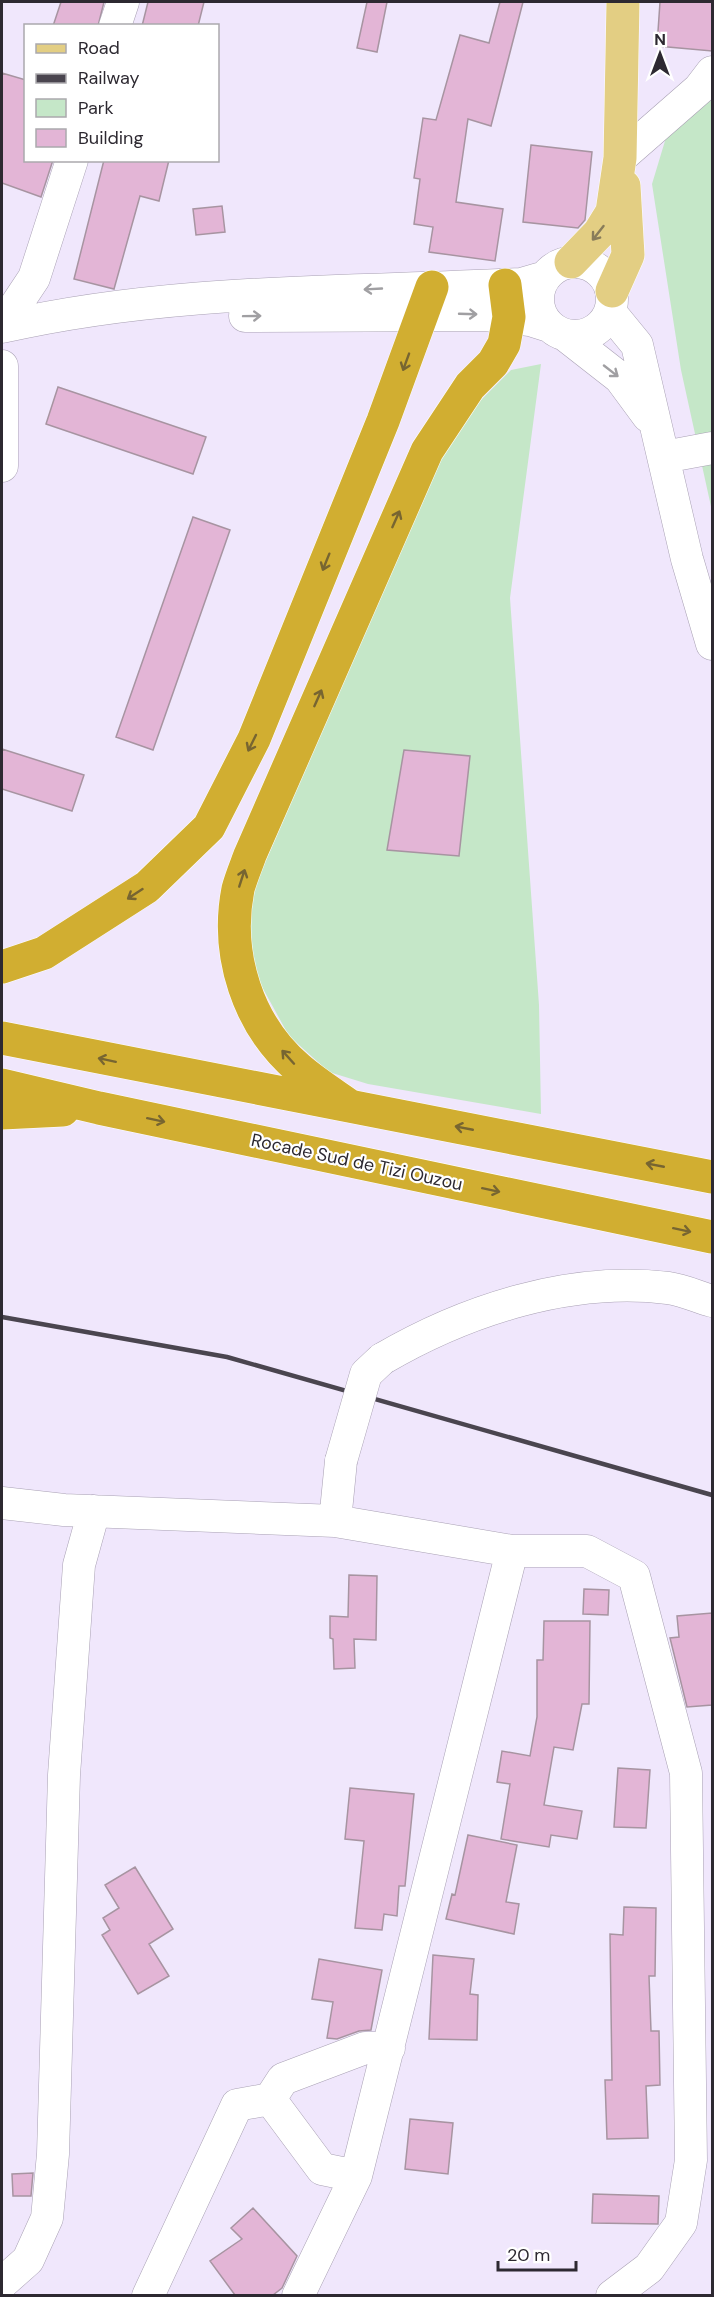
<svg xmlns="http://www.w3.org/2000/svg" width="714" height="2297" font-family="'DM Sans',sans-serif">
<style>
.green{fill:#c5e7c8}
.building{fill:#e3b5d6;stroke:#a794a1;stroke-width:1.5}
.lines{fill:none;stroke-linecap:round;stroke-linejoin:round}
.minor-casing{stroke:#a9a1b4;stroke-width:33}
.major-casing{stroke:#fff;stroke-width:34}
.highway-casing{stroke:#fff;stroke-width:34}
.minor{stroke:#fff;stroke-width:32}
.major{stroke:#e3ce83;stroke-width:33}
.highway{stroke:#d1ae31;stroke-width:33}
.rail{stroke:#4a454f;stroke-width:4.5}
.minor-bridge-casing{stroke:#a9a1b4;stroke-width:33;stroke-linecap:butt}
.minor-bridge{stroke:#fff;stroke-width:32}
.oneway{stroke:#887c5a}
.oneway2{stroke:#a09fa2}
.oneway3{stroke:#776531}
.labels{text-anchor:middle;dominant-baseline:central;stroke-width:4.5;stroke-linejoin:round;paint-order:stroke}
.street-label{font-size:18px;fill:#2d2931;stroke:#fff}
</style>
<rect width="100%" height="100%" fill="#f0e7fc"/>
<path class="green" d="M712 80V511L681 370 652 184 671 121Z
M541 364 510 598 539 1005 541 1114 368 1084 329 1072 289 1036 250 965 249 900 405 536 459 422 511 370Z"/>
<path class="building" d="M61 2H104L98 26H53Z
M148 2H204L198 26H142Z
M367 2H387L377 52 357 48Z
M500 2H523L491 126 468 119 456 202 503 209 495 261 429 252 433 227 414 224 420 179 414 178 423 118 436 120 460 35 489 43Z
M660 2H712V51L657 46Z
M2 73 26 80V160H53L41 197 2 183Z
M531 145 592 152 585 220 578 228 523 222Z
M104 160H169L159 201 140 196 114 289 74 279Z
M222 206 225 232 196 235 193 209Z
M58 387 206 437 193 474 46 424Z
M193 517 230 530 153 750 116 737Z
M2 749 84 775 72 811 2 789Z
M404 750 470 756 459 856 387 850Z
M349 1575 377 1576 376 1640 354 1639 355 1668 334 1669 333 1639 330 1638V1616L348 1617Z
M584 1589 609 1590 608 1615 583 1614Z
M712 1613V1705L687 1707 670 1638 679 1637 677 1616Z
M544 1621H590L589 1704H582L573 1750 554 1747 544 1805 582 1811 577 1839 551 1835 549 1847 501 1839 510 1784 497 1782 502 1751 530 1756 537 1717V1660H543Z
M618 1768 650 1770 646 1828 614 1827Z
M350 1788 414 1794 405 1886H399L397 1916 384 1914 382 1930 355 1928 364 1841 345 1839Z
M468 1835 517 1845 506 1902 519 1904 514 1934 446 1919 452 1894 455 1895Z
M135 1867 173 1929 149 1944 169 1976 138 1994 102 1935 110 1930 103 1918 119 1908 105 1885Z
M624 1907 656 1908 655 1976H649L651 2031H659L660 2085 646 2086 648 2138 607 2139 605 2080H612L610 1934 623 1935Z
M433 1955 474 1959 470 1994 478 1995 477 2040 429 2039Z
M319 1959 382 1970 371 2030 359 2031 337 2039 327 2038 333 2002 312 1999Z
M410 2119 453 2123 448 2174 405 2169Z
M33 2173 31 2196H13L12 2174Z
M593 2194 659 2196 658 2224 592 2223Z
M253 2208 297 2256 282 2288 273 2295H235L210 2261 242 2239 231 2228Z"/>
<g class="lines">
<defs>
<path id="minor" d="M115 26 123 2
M620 158 699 89 712 72
M538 299a37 37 0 1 1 74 0a37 37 0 1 1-74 0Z
M610 312 637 345 687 559 712 644
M245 316 485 315 530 320 549 326
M2 326 34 278 72 160
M2 327C172 288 347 293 521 284L545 277
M565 335 620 378 648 416
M2 366V466
M664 457 712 448
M382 1359C466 1310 570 1276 668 1288 683 1290 698 1297 712 1301
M2 1503 64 1510 335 1521
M512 1551H587L634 1576 686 1773 691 2160 681 2223 649 2268 612 2296
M270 2099 283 2079 365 2048H389
M2 2283 28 2260 47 2218 53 2154 64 1775 79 1565 94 1511
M148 2296 237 2105 270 2099 322 2169 356 2176
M298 2296 356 2176 512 1551 335 1521 341 1461"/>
<path id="major" d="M571 262 599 233 612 212 620 158 623 2
M612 291 628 255 624 186"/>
<path id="highway" d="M2 967 44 953 147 887 209 827 254 739 383 421 432 287
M2 1038 712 1177
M2 1085 99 1108 712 1237
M350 1106C333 1094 314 1082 298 1068 248 1025 225 955 238 889 241 878 246 866 250 855L427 451 470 386 493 363 504 344 509 317 505 285
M2 1113 63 1110"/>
</defs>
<use href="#minor" class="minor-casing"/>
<use href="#major" class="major-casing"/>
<use href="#highway" class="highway-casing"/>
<use href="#minor" class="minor"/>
<use href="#major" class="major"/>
<use href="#highway" class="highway"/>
<path class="rail" d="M2 1317 227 1357 712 1495"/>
<defs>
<path id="minor-bridge" d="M341 1461 366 1374 382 1359"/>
</defs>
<use href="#minor-bridge" class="minor-bridge-casing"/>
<use href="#minor-bridge" class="minor-bridge"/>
</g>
<defs><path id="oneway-shaft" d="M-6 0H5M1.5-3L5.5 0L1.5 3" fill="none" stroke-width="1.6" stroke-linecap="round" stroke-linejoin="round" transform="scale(1.5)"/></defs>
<use class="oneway" href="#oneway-shaft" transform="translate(598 233) rotate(128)"/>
<g class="oneway2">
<use href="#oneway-shaft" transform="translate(373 289) rotate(177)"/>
<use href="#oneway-shaft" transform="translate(468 314) rotate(2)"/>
<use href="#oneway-shaft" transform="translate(252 316) rotate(-1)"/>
<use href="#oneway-shaft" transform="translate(611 371) rotate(38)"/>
</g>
<g class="oneway3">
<use href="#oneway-shaft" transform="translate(406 362) rotate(110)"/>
<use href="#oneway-shaft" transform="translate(396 519) rotate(-66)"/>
<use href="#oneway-shaft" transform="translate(326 562) rotate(112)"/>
<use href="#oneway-shaft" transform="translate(318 698) rotate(-66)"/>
<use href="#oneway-shaft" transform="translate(252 743) rotate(116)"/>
<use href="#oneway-shaft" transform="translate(242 878) rotate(-72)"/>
<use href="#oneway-shaft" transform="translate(135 894) rotate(147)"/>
<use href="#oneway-shaft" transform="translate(288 1057) rotate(-132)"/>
<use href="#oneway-shaft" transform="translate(107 1060) rotate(-168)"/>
<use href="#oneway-shaft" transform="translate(156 1120) rotate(12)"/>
<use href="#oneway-shaft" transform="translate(464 1128) rotate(-169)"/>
<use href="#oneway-shaft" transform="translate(655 1165) rotate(-169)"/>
<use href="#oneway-shaft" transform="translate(491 1190) rotate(12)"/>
<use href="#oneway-shaft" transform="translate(682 1230) rotate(12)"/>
</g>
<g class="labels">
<g class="street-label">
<text transform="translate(357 1162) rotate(12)">Rocade Sud de Tizi Ouzou</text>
</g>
</g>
<rect width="714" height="2297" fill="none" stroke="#2d2931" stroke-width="6"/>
<rect x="24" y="24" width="195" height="138" fill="#ffffff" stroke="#aba9ad" stroke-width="1.5"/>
<rect x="36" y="44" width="30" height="9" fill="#e3ce83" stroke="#aba9ad" stroke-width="1.5"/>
<text x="78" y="54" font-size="18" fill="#2d2931">Road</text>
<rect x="36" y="74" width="30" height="9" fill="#4a454f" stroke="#aba9ad" stroke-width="1.5"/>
<text x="78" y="84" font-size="18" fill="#2d2931">Railway</text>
<rect x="36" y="99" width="30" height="18" fill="#c5e7c8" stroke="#aba9ad" stroke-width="1.5"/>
<text x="78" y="114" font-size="18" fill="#2d2931">Park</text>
<rect x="36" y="129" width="30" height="18" fill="#e3b5d6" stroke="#aba9ad" stroke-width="1.5"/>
<text x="78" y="144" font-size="18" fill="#2d2931">Building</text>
<g transform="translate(660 54)" stroke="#ffffff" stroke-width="4.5" paint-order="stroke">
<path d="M0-4.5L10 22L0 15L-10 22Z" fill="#2d2931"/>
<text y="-9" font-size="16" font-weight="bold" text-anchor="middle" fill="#2d2931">N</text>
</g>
<path d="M498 2261v9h78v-9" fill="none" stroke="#2d2931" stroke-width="3"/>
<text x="507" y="2261" font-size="18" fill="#2d2931" stroke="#ffffff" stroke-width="4.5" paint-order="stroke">20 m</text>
</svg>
